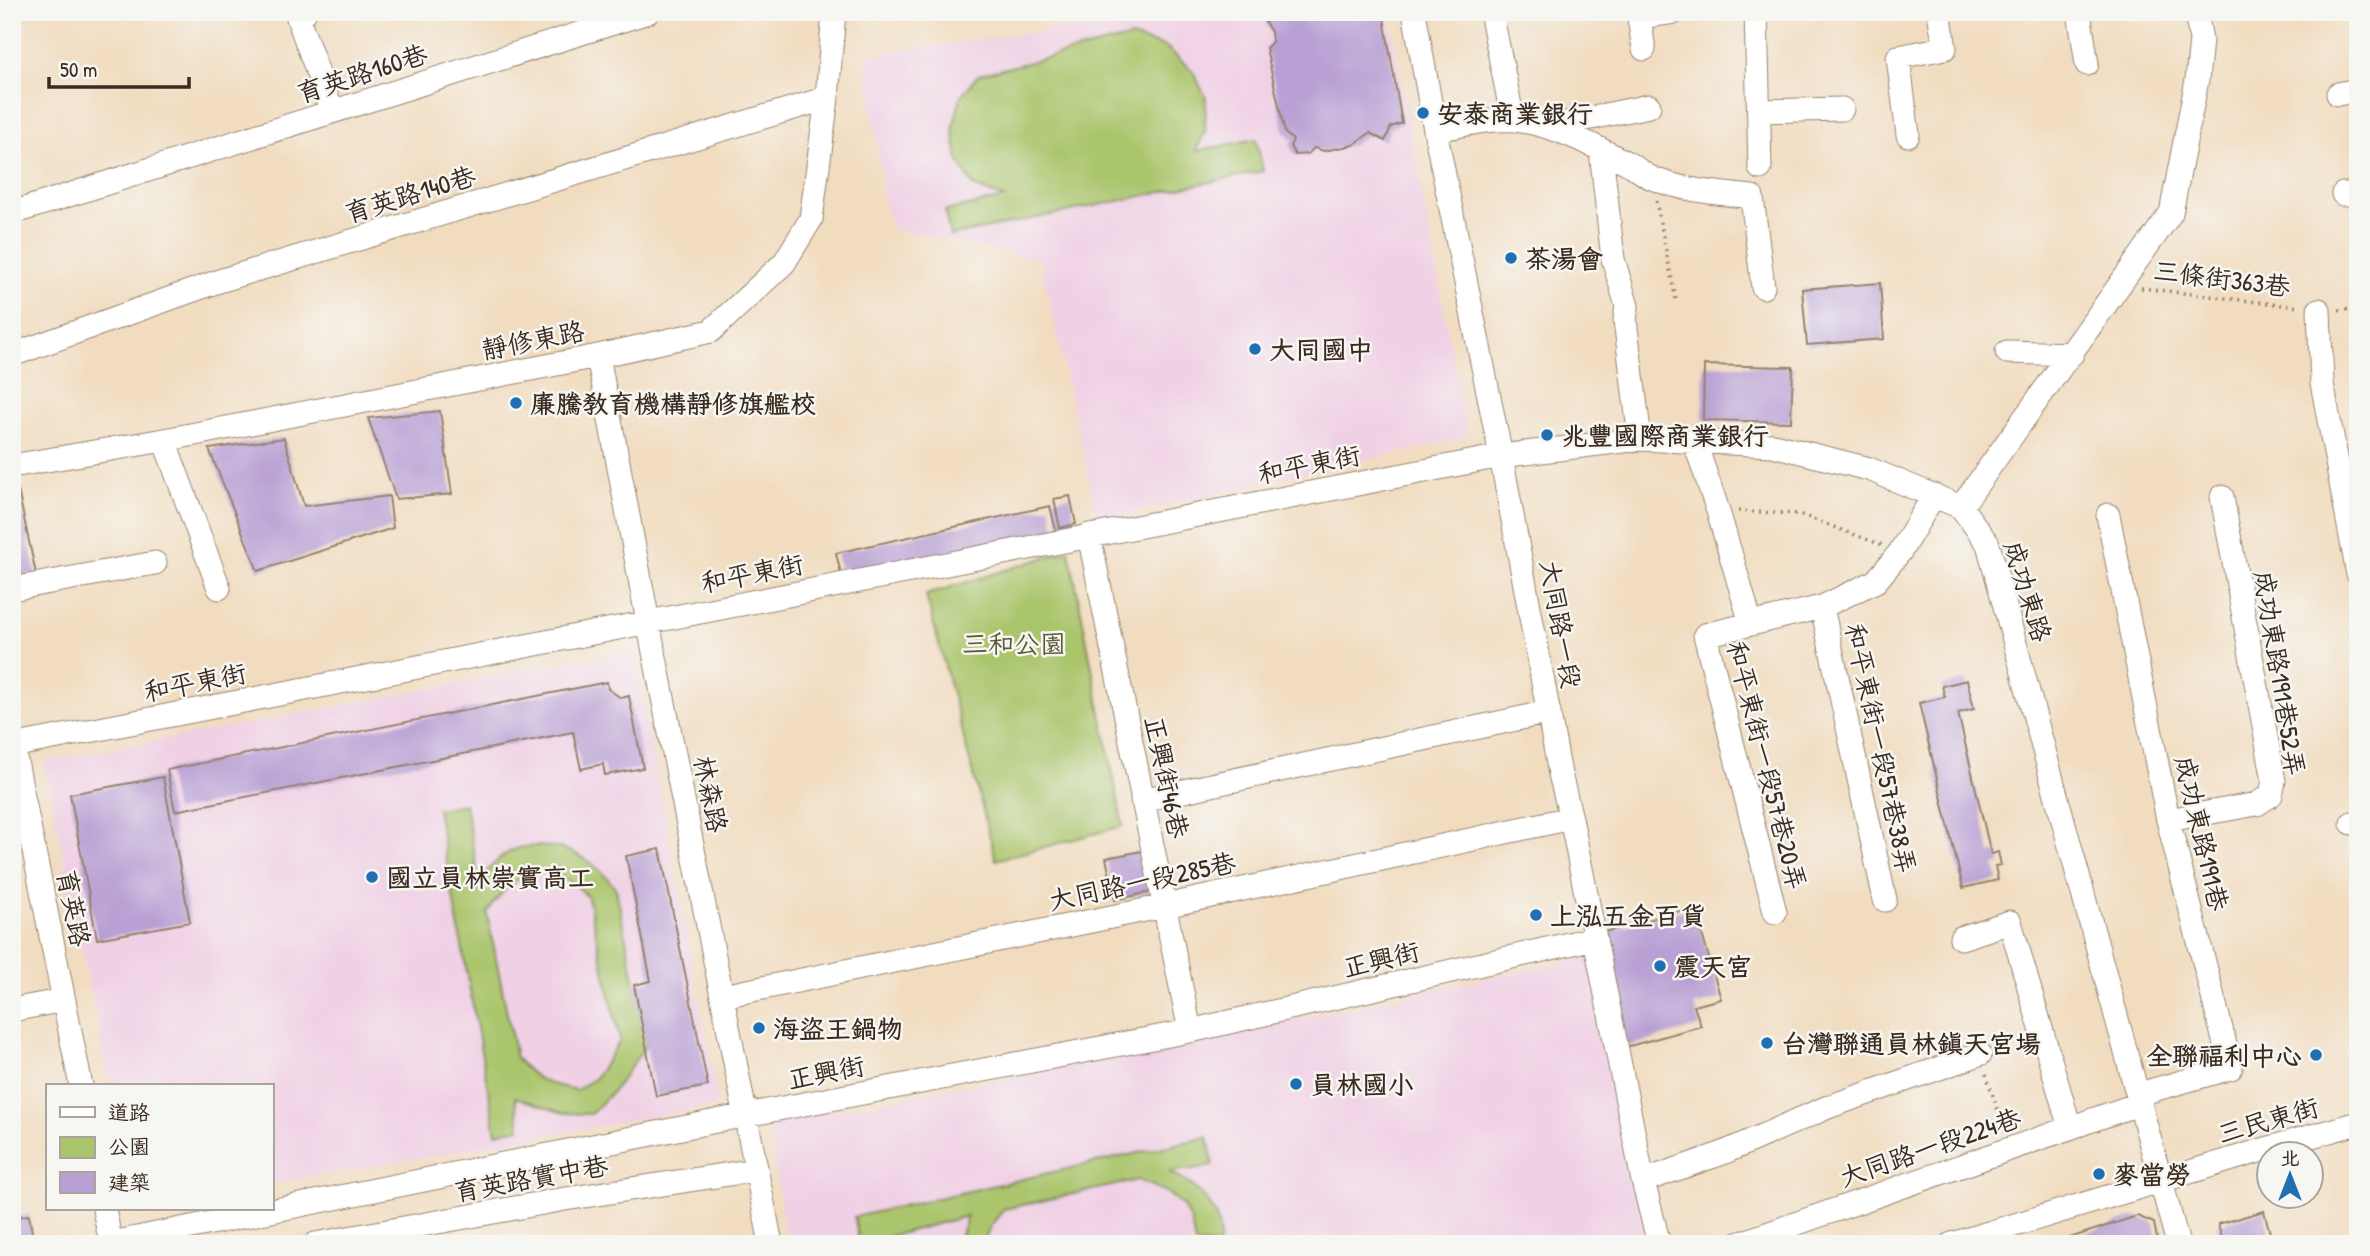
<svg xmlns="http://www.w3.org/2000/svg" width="2370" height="1256" font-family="'Patrick Hand','LXGW WenKai TC',sans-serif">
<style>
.built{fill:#f0d0e4}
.green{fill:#aac56c;stroke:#727845;stroke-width:2;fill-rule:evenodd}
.building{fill:#b9a0d4}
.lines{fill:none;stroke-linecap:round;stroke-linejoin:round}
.minor-casing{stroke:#96836e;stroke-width:25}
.path{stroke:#96836e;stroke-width:3.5;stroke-dasharray:2 5;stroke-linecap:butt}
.minor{stroke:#fff;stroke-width:23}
.poi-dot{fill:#1f6fb2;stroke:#f6f6f2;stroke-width:2.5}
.labels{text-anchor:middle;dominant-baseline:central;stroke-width:5;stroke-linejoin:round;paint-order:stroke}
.street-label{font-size:26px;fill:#3b2a1e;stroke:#f6f6f2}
.poi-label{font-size:26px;font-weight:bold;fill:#3b2a1e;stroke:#f6f6f2;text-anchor:start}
.park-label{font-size:26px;fill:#5c5835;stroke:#f6f6f2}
</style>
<rect width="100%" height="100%" fill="#f6f6f2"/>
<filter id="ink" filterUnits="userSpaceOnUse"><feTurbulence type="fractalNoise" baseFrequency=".0143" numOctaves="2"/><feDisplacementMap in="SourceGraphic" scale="14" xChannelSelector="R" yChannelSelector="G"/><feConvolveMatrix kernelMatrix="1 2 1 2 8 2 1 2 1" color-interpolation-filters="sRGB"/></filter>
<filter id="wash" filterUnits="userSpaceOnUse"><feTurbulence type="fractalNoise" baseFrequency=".00686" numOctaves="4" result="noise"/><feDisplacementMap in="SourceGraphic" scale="28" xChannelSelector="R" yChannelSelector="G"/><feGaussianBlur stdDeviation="1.57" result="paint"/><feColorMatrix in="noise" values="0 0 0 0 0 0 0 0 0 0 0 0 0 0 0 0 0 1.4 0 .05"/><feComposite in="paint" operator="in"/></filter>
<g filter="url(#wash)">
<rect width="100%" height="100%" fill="#f1dcbf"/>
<path class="built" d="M1178 12H1389L1467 437 1098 520 1040 260 893 229 885 204 865 56Z
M633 650 719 1105 271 1184V1086H110L44 762Z
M1593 956 1651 1244H786L769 1124 1179 1044Z"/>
<path class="green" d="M1131 37 1166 47 1193 71 1206 98 1205 131 1196 151 1256 139 1263 171 950 236 945 211 1004 198 973 186 958 160 953 129 961 96 978 75Z
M1069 550 1123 826 996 860 926 595Z
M465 804 479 881C489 869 501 854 516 849 522 846 532 847 538 846 573 846 596 862 616 889L647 1044 613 1091 591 1114 563 1113 515 1097 520 1128 496 1133 437 809ZM540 872C561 875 576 881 588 898L620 1041 595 1078 577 1090C547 1084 536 1082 516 1058L487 913C501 892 514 876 540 872Z
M1208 1137 1213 1166 1170 1172C1199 1187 1223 1208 1219 1244H1195L1191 1222 1183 1206 1166 1192 1138 1180 1004 1209 991 1225 983 1244H958L967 1216 860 1244 854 1217Z"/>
<g id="blocks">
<path class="building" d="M1280 12H1383L1402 123 1391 127 1385 141 1370 133 1353 145 1324 151 1314 148 1308 154 1295 155 1290 146 1293 140 1285 133 1266 48 1272 42 1271 32 1265 22 1273 13Z
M1880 283 1884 339 1807 345 1802 289Z
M1704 365 1793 367 1791 422 1703 420Z
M440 411 452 494 396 499 368 418Z
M284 438 304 506 389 496 393 528 258 571 209 449Z
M12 481H16L36 574 12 577Z
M1070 496 1076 524 1060 528 1054 499Z
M1050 506 1056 531 842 578 836 553Z
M1967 680 1974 709 1958 713 1991 854 1998 852 2001 865 1995 866 1998 880 1963 888 1919 703 1945 697 1942 686Z
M607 682 608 689 621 698 629 696 643 768 605 775 603 764 581 769 573 732 175 811 167 770Z
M163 777 190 922 97 939 70 794Z
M660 849 708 1086 656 1096 634 985 651 981 626 856Z
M1142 851 1151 892 1115 900 1106 858Z
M1694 907 1721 999 1694 1006 1701 1026 1626 1047 1601 933Z
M2264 1211 2273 1244H2223L2218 1224Z
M29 1215 34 1244H12V1218Z
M2137 1216 2154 1223 2158 1244H2051Z"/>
</g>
</g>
<g filter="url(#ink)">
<use href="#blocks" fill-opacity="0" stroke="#96836e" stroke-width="2"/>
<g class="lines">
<defs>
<path id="minor" d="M305 12 298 18 332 112
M1414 12 1435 130 1501 456 1560 774 1571 818 1643 1181 1659 1244
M1491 12 1513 120
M1638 12 1644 49
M1756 12 1760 168
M2079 12 2087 64
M1639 17 1675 12
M2338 94 2358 90
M1759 111 1842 109
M1547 127 1649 106
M1435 130C1460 126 1489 118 1515 120 1554 124 1594 146 1629 164 1637 168 1644 175 1652 178 1683 191 1719 193 1752 197L1763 287
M1908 135 1898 57 1945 48 1939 12
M1601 151 1613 259 1627 306 1625 320 1640 439
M2343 194H2358
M12 213 648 12
M2319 310 2322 383 2358 574
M2007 352 2072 354
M12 355 219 281 827 98
M598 356 648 622 771 1244
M164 440 219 588
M1694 440 1718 511 1751 624
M12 466 164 440 598 356 711 331 784 263 811 219 827 98 834 12
M1961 507 2171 213 2197 80 2201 40 2196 12
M2108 515 2168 820 2231 1068 2139 1094
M1089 535 1190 1031
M12 589 155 563
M1822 607 1885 900
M12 741 81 1086
M12 746 1501 456 1640 439 1773 445 1869 469 1961 507 1988 544 2178 1244
M1142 800 1549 712
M2168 820 2257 804 2271 795 2274 781 2222 497
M2352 823 2358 822
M1775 912 1705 635 1822 607 1876 581 1900 552 1934 495
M1961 938 2010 922 2070 1128
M723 996 1165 906 1571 818
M12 1010 64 1000
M1643 1181 1723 1153 1828 1107 1980 1054
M104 1209 111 1244
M107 1244 746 1115 1190 1031 1595 938
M315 1244 565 1199 756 1170
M1738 1244 2141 1103
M1952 1244 2259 1151 2358 1123"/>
</defs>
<use href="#minor" class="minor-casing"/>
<path class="path" d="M1656 201 1676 300
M2141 288 2300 307
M2339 310 2358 309
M1738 511 1799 514 1882 545
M1986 1074 2004 1130"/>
<use href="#minor" class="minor"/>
</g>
</g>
<g class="poi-dot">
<circle cx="1423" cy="113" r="7"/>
<circle cx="1511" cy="258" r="7"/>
<circle cx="1255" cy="349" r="7"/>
<circle cx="516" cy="403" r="7"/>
<circle cx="1547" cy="435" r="7"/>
<circle cx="372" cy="877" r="7"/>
<circle cx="1536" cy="915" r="7"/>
<circle cx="1660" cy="966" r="7"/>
<circle cx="759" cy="1028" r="7"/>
<circle cx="1767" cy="1043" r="7"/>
<circle cx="2316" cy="1055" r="7"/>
<circle cx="1296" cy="1084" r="7"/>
<circle cx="2099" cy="1174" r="7"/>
</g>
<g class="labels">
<g class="street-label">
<text transform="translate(362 73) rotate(-18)">育英路160巷</text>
<text transform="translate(410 194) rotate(-17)">育英路140巷</text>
<text transform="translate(2222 278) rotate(7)">三條街363巷</text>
<text transform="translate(533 340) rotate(-11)">靜修東路</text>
<text transform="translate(1309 464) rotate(-11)">和平東街</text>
<text transform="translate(752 573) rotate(-11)">和平東街</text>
<text transform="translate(2028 591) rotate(73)">成功東路</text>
<text transform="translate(1561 624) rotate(80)">大同路一段</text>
<text transform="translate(2280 673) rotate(81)">成功東路191巷52弄</text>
<text transform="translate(195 682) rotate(-11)">和平東街</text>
<text transform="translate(1881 748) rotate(78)">和平東街一段57巷38弄</text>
<text transform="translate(1767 765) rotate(76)">和平東街一段57巷20弄</text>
<text transform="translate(1167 777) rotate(78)">正興街46巷</text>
<text transform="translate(711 794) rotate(79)">林森路</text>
<text transform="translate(2202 833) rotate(77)">成功東路191巷</text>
<text transform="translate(1142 881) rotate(-12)">大同路一段285巷</text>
<text transform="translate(74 908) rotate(79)">育英路</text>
<text transform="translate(1381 959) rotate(-13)">正興街</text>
<text transform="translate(826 1072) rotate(-11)">正興街</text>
<text transform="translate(2268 1120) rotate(-16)">三民東街</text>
<text transform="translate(1930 1147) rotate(-19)">大同路一段224巷</text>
<text transform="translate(531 1178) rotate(-10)">育英路實中巷</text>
</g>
<g class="poi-label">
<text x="1437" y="113">安泰商業銀行</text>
<text x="1525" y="258">茶湯會</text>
<text x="1269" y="349">大同國中</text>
<text x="530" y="403">廉騰教育機構靜修旗艦校</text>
<text x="1561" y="435">兆豐國際商業銀行</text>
<text x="386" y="877">國立員林崇實高工</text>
<text x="1550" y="915">上泓五金百貨</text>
<text x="1674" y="966">震天宮</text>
<text x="773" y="1028">海盜王鍋物</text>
<text x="1781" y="1043">台灣聯通員林鎮天宮場</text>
<text x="2302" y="1055" text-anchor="end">全聯福利中心</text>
<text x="1310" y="1084">員林國小</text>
<text x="2113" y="1174">麥當勞</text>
</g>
<g class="park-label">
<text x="1014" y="643">三和公園</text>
</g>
</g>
<rect width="2370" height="1256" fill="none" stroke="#f6f6f2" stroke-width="42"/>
<rect x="46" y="1084" width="228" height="126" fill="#f6f6f2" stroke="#aba49d" stroke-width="2"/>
<rect x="60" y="1107" width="35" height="10" fill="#ffffff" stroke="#aba49d" stroke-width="2"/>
<text x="108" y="1120" font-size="21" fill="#3b2a1e">道路</text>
<rect x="60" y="1137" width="35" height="21" fill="#aac56c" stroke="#aba49d" stroke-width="2"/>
<text x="108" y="1154" font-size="21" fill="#3b2a1e">公園</text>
<rect x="60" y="1172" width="35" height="21" fill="#b9a0d4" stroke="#aba49d" stroke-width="2"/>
<text x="108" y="1190" font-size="21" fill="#3b2a1e">建築</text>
<g transform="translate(2290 1175)"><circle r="33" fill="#f6f6f2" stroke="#aba49d" stroke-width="2"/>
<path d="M0-5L12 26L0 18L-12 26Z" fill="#1f6fb2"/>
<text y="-10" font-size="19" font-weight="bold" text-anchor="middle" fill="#3b2a1e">北</text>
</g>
<path d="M49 77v10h140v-10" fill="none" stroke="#3b2a1e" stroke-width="3.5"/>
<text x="60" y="77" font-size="21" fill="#3b2a1e" stroke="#f6f6f2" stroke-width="5" paint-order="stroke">50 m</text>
</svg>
